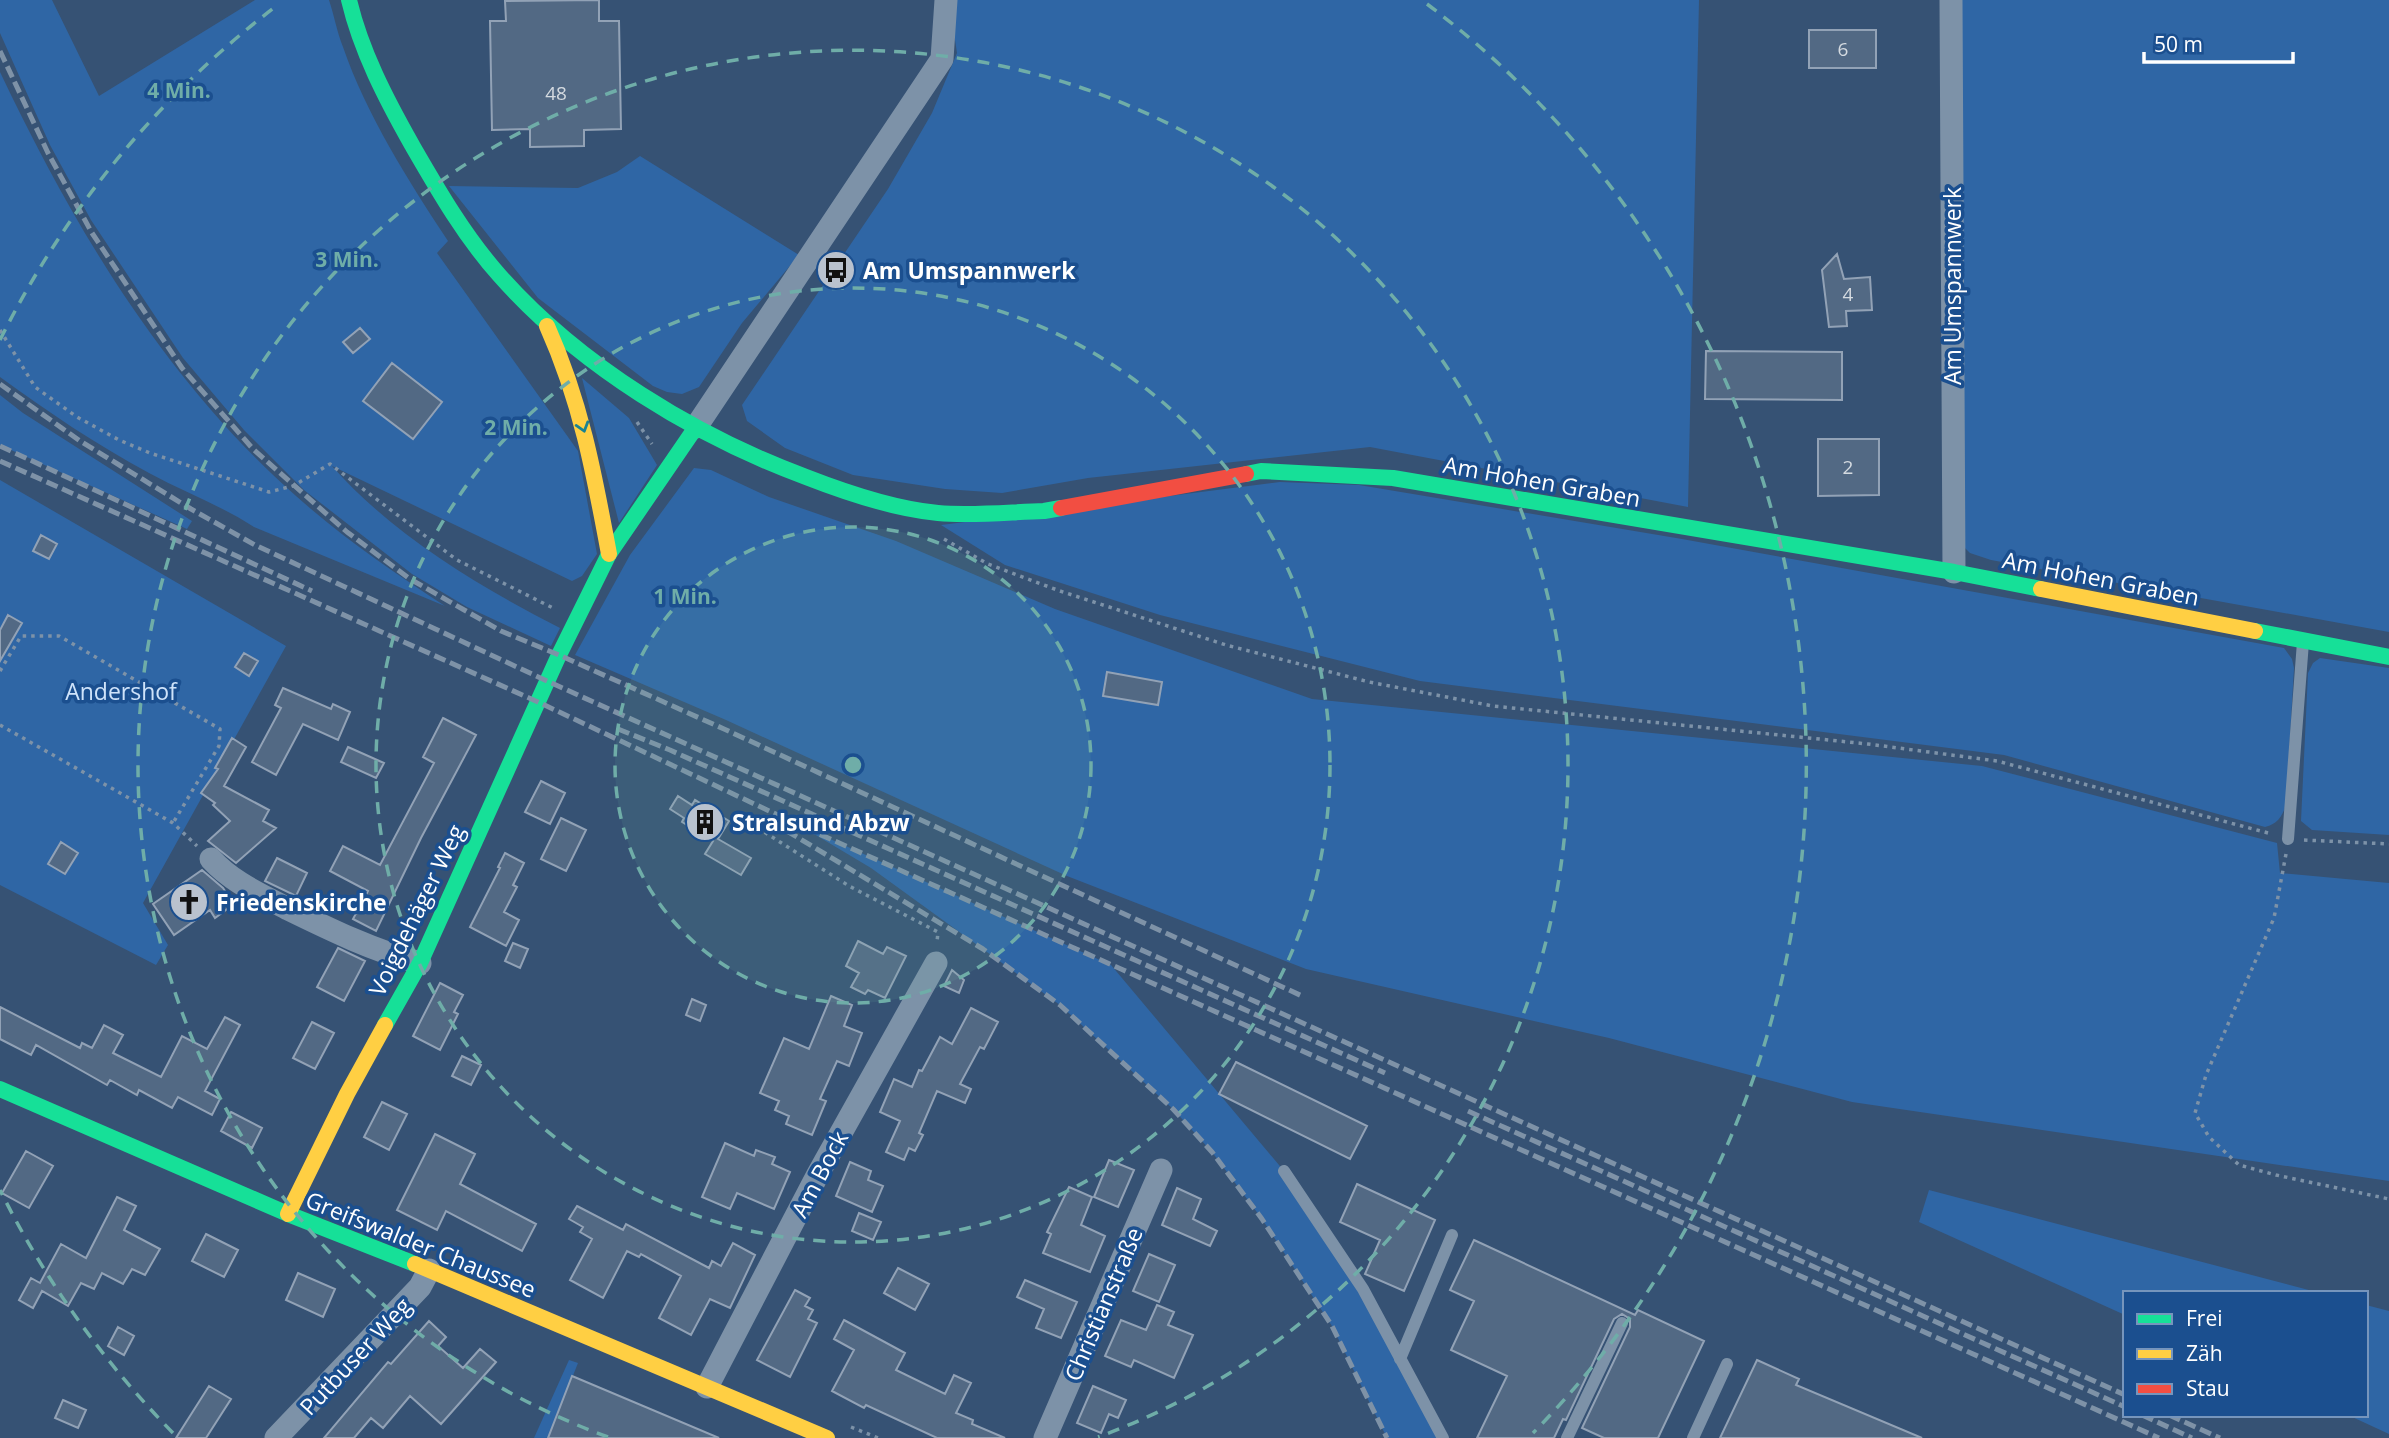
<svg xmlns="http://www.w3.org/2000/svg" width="2389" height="1438" font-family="'Open Sans',sans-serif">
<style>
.green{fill:#2f66a5}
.building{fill:#526984;stroke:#92a2b6;stroke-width:2}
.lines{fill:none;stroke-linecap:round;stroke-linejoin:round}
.path{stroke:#7d92a8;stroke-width:3.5;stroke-dasharray:3.5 5;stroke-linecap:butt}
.lane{stroke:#7d92a8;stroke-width:12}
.street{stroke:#7d92a8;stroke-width:23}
.fast{stroke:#16e098;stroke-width:16}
.slow{stroke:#ffcf43;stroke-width:16}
.jam{stroke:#f24e42;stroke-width:16}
.rail{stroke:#7e92a7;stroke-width:5;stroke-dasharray:12 5;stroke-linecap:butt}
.oneway{stroke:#198292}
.ring{fill:none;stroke:#6fada8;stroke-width:3.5;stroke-dasharray:12 9}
.labels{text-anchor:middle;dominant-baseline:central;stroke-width:7;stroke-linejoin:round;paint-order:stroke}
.number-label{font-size:19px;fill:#d4dae0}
.poi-label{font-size:23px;font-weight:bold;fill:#fff;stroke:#1b4f8f;text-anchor:start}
.street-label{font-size:23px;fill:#fff;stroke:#1b4f8f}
.park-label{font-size:23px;fill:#cfe3fa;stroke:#1b4f8f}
.centre{fill:#6fada8;stroke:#1b4f8f;stroke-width:3.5}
.ring-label{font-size:21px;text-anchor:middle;font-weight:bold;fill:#6fada8;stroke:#1b4f8f;stroke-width:7;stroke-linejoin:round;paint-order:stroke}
</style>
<rect width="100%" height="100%" fill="#365274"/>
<path class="green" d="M0 0H52L99 96 255 0H329C334 15 337 32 343 47 366 114 409 182 448 241L437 253 578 451 597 554 582 576 572 581 332 466C393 535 478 586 560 628L551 646 467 607 412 574 304 490 244 430 183 358 91 220 50 145 0 33Z
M949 0H1699L1688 507 1370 447 1088 478 1002 493 945 489 853 475 785 448 747 421 742 405 888 189 932 113 957 53Z
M1951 0H2389V632L1991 560 1970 553 1962 545Z
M0 72C74 228 165 380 296 496 342 537 393 572 445 606L254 527C222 506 184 492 149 473 97 445 48 412 0 377Z
M640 156 799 255 742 323 699 387 682 394 667 392 653 386 538 298 449 186 578 188 617 172Z
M582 378 629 418 657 465 619 523Z
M0 395 23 413 192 521 187 529 0 445Z
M694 468 711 470 769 497 896 541 1055 609 1312 699 1982 766 2277 843 2280 873 2389 883V1181L1852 1102 1609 1038 1306 969 1067 876 726 720 575 655 630 555Z
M0 480 286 646 143 903 168 945 156 965 0 885Z
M1280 482 1359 485 1682 539 2284 648 2292 659 2294 668 2286 805C2282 817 2277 824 2265 827L2004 755 1420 681 1160 615 1005 565 941 525Z
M2320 658 2389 668V835L2312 830 2301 821 2308 673 2313 663Z
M799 825 1111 965 1284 1171 1363 1289 1443 1438H1387L1332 1326 1262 1219 1212 1152 1173 1109 1060 1005 871 868Z
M1929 1190 2320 1293H2125V1315L1919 1222Z
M2366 1305 2389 1311V1434L2348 1415H2366Z
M569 1360 578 1363 548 1438H534Z"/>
<path class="building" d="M599 0V21H619L621 129 584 130V146L530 147V129L492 130 490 21H506L505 1Z
M1809 30H1876V68H1809Z
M1837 254 1844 279 1870 277 1872 310 1846 311 1847 326 1829 327 1822 270Z
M360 328 370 339 353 353 343 342Z
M1706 351 1842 352V400L1705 399Z
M392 363 442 402 413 439 363 401Z
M1818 439H1879V495L1818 496Z
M41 535 57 544 49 559 33 551Z
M8 615 22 623 0 661V630Z
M244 653 258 661 249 676 235 667Z
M1107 672 1162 682 1158 705 1103 696Z
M283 688 331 709 333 704 350 712 338 740 303 724 276 775 252 762 281 708 275 705Z
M443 718 476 735 421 838 376 931 353 919 368 891 330 871 343 846 380 865 434 763 423 757Z
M232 738 246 747 224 786 269 810 263 821 276 828 236 863 208 841 230 821 213 805 215 803 201 793 218 769 215 768Z
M348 747 384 763 376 778 341 762Z
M541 781 565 793 550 824 525 812Z
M678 796 692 805 695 800 729 821 718 839 751 858 741 875 705 854 713 841 682 822 684 818 670 809Z
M561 818 586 830 566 871 541 859Z
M61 842 78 853 65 874 48 864Z
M505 853 524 863 513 885 517 887 504 912 519 920 506 946 470 927 500 868 498 867Z
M277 858 307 873 296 896 265 881Z
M202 870 223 888 229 897 226 900 230 907 215 918 210 910 174 935 153 904Z
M858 941 883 954 887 947 906 956 885 998 868 990 865 994 851 987 859 973 846 966Z
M513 943 528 949 520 968 505 961Z
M338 948 365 961 344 1001 317 987Z
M952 970 964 980 959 993 944 986Z
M440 983 463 995 454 1012 458 1014 440 1050 413 1036Z
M831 996 852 1005 844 1026 862 1033 849 1066 837 1061 820 1099 826 1101 812 1135 786 1124 789 1116 775 1110 779 1101 760 1093 784 1038 809 1049Z
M692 999 706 1005 700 1021 686 1015Z
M0 1007 80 1048 82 1043 92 1048 104 1025 123 1035 113 1053 161 1077 182 1036 207 1049 225 1017 240 1025 205 1091 220 1099 212 1115 178 1097 172 1108 139 1090 137 1095 110 1080 107 1085 36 1045 31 1055 0 1039Z
M971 1008 998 1022 984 1049 980 1047 960 1084 971 1089 965 1103 937 1091 919 1133 923 1135 915 1151 909 1148 904 1160 886 1152 900 1121 880 1112 894 1079 912 1087 919 1070 922 1071 940 1037 952 1044Z
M312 1022 334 1033 315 1069 293 1058Z
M462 1056 481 1065 471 1085 452 1076Z
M1236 1062 1367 1126 1350 1159 1219 1094Z
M382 1102 407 1114 389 1150 364 1137Z
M231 1112 262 1128 252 1148 221 1131Z
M435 1134 475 1154 460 1184 536 1224 522 1251 446 1211 437 1230 397 1210Z
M725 1143 754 1156 756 1150 775 1157 772 1164 790 1172 774 1209 737 1193 730 1209 702 1197Z
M26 1151 53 1166 29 1208 2 1193Z
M1109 1160 1134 1170 1118 1207 1094 1197Z
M850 1162 871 1171 868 1180 883 1186 872 1212 836 1196Z
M1357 1184 1435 1220 1404 1291 1365 1274 1380 1240 1340 1222Z
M1069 1187 1092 1197 1081 1225 1105 1236 1090 1272 1043 1253 1051 1234 1047 1232Z
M1177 1188 1201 1199 1193 1219 1217 1231 1210 1246 1162 1225Z
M117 1197 136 1206 124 1230 160 1249 145 1275 132 1269 123 1284 102 1273 94 1289 81 1283 68 1306 42 1291 33 1308 19 1300 31 1278 40 1283 61 1244 86 1258Z
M577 1206 623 1230 626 1224 709 1268 712 1261 721 1266 733 1243 755 1255 730 1308 710 1299 691 1335 659 1318 681 1276 641 1254 639 1257 627 1251 603 1298 570 1280 592 1239 580 1232 583 1227 569 1219Z
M859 1213 881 1222 873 1240 852 1231Z
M206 1234 238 1250 224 1277 192 1261Z
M1474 1240 1635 1315 1638 1310 1704 1341 1658 1438H1604L1582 1428 1630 1327V1319L1622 1314 1614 1319 1566 1420 1563 1419 1554 1438H1477L1507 1376 1451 1350 1474 1301 1450 1290Z
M1149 1254 1175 1265 1159 1302 1133 1291Z
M898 1268 929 1284 915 1310 884 1293Z
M298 1273 335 1289 323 1317 286 1300Z
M1025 1280 1077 1302 1061 1338 1036 1328 1044 1309 1017 1297Z
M795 1290 810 1298 805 1306 813 1310 808 1319 817 1323 790 1377 757 1360Z
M1157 1305 1174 1312 1168 1325 1193 1335 1174 1378 1134 1360 1131 1367 1105 1356 1121 1320 1146 1330Z
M844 1320 905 1353 896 1370 945 1394 954 1375 971 1383 956 1413 973 1420 972 1424 1005 1438H937L866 1405 864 1408 832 1391 854 1350 834 1339Z
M429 1321 446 1337 438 1346 463 1368 480 1349 496 1362 441 1424 410 1396 383 1428 371 1418 354 1438H324L388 1362 391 1364Z
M118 1327 134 1336 124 1355 108 1346Z
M1757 1360 1799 1379 1796 1385 1922 1438H1720Z
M572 1376 719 1438H548Z
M209 1386 231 1399 206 1438H176Z
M1093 1386 1126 1400 1118 1418 1109 1414 1101 1433 1077 1423Z
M63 1400 86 1410 78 1428 55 1418Z"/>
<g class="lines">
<path class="path" d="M0 330 35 387 77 417 119 440 150 453 269 492 293 486 330 464 457 560 553 608
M637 422 652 444
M944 539 988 564 1060 591 1226 645 1369 682 1493 706 1868 744 1997 761 2272 834
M0 671 21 636H59L220 729 219 746 173 823
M0 725 173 823 197 846
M736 814 849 886 938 932 937 942
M2304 840 2389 844
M2286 854 2274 918 2206 1075 2195 1113 2209 1137 2239 1165 2276 1175 2389 1199
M851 1427 878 1438"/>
<path class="lane" d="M2288 839 2303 642
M1284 1171 1363 1289 1443 1438
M1400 1359 1452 1235
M1567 1438 1622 1323
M1693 1438 1727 1364"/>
<path class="street" d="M1951 0 1954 572
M696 427 942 59 946 0
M211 859C233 883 260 894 288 909 331 930 374 951 420 963
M707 1387 818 1174 936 963
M276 1438 420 1287 429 1270
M1045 1438 1161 1170"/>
<path class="fast" d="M349 0C361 51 386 99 412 145 438 190 465 237 500 276 579 365 695 436 806 477 847 493 894 509 938 513 973 516 1009 512 1044 511L1061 508
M1246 474 1261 471 1393 478 1954 572 2041 589
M2255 631 2389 657
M385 1025 420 963 559 655 609 554 696 427
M0 1089 288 1214 415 1264"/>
<path class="slow" d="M547 326C581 402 594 473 609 554
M2041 589 2255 631
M288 1214 347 1094 385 1025
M415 1264 827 1438"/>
<path class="jam" d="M1061 508 1246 474"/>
<path class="rail" d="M0 51 48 153 92 233 182 368 253 449 347 532 410 579 501 631 559 655 724 729 1302 996
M0 384 80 441 191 509 255 545 547 681 2125 1395
M0 446 312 591
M0 461 538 702 799 825 1121 969 2159 1438
M618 729 670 750 1385 1073
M772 822 983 949 1060 1005 1173 1109 1212 1152 1262 1219 1332 1326 1387 1438
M1468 1111 2125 1407
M2142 1415 2192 1438
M2169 1415 2220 1438"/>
</g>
<defs><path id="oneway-chevron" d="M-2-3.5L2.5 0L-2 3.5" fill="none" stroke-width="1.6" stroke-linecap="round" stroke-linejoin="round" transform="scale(1.75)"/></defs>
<use class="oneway" href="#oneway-chevron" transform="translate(583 427) rotate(73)"/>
<circle cx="853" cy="765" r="238" fill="#6fada8" fill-opacity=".12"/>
<g class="ring">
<circle cx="853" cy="765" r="238"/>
<circle cx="853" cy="765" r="477"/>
<path d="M608 1437A715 715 0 1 1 1098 1437"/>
<path d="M173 1433A953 953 0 0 1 0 1190M0 340A953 953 0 0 1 279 4M1427 4A953 953 0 0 1 1533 1433"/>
</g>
<defs>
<symbol id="bus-disc" viewBox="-11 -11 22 22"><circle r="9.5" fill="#b9c2ce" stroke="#1b4f8f"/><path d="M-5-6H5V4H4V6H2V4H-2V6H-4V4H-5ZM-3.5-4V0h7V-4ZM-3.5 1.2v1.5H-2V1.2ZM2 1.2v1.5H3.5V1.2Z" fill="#111"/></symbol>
<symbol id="building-disc" viewBox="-11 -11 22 22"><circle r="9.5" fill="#b9c2ce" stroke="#1b4f8f"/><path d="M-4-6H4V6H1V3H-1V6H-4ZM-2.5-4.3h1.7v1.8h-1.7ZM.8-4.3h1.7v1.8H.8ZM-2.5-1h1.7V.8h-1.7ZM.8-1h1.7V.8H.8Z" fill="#111"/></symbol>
<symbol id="church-disc" viewBox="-11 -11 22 22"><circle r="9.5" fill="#b9c2ce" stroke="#1b4f8f"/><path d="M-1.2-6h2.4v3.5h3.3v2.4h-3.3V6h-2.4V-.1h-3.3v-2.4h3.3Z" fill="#111"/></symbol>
</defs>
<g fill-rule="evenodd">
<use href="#bus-disc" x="814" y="248" width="44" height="44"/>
<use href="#building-disc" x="683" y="800" width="44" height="44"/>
<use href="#church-disc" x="167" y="880" width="44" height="44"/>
</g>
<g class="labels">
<g class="number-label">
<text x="1843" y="49">6</text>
<text x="556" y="93">48</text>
<text x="1848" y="294">4</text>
<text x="1848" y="467">2</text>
</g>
<g class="poi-label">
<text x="863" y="270">Am Umspannwerk</text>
<text x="732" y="822">Stralsund Abzw</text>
<text x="216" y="902">Friedenskirche</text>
</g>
<g class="street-label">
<text transform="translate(1952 286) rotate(-90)">Am Umspannwerk</text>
<text transform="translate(1542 481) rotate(10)">Am Hohen Graben</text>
<text transform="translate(2101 578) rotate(11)">Am Hohen Graben</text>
<text transform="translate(416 910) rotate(-64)">Voigdehäger Weg</text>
<text transform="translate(819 1174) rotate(-62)">Am Bock</text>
<text transform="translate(421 1244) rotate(22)">Greifswalder Chaussee</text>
<text transform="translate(1103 1304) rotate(-67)">Christianstraße</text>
<text transform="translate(355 1356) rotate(-47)">Putbuser Weg</text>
</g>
<g class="park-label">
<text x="121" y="691">Andershof</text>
</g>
</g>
<circle cx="853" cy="765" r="10" class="centre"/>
<g class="ring-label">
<text x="179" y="98">4 Min.</text>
<text x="347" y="267">3 Min.</text>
<text x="516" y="435">2 Min.</text>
<text x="685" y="604">1 Min.</text>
</g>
<rect x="2123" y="1291" width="245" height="126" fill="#1b4f8f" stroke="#7695bc" stroke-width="2"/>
<rect x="2137" y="1314" width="35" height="10" fill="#16e098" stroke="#7695bc" stroke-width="2"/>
<text x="2186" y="1326" font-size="21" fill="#ffffff">Frei</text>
<rect x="2137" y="1349" width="35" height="10" fill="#ffcf43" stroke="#7695bc" stroke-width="2"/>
<text x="2186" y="1361" font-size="21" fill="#ffffff">Zäh</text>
<rect x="2137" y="1384" width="35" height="10" fill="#f24e42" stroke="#7695bc" stroke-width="2"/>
<text x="2186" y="1396" font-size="21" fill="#ffffff">Stau</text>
<path d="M2144 52v10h149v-10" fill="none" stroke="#ffffff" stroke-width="3.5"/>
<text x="2154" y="52" font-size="21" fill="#ffffff" stroke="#1b4f8f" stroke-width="5" paint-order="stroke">50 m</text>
</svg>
